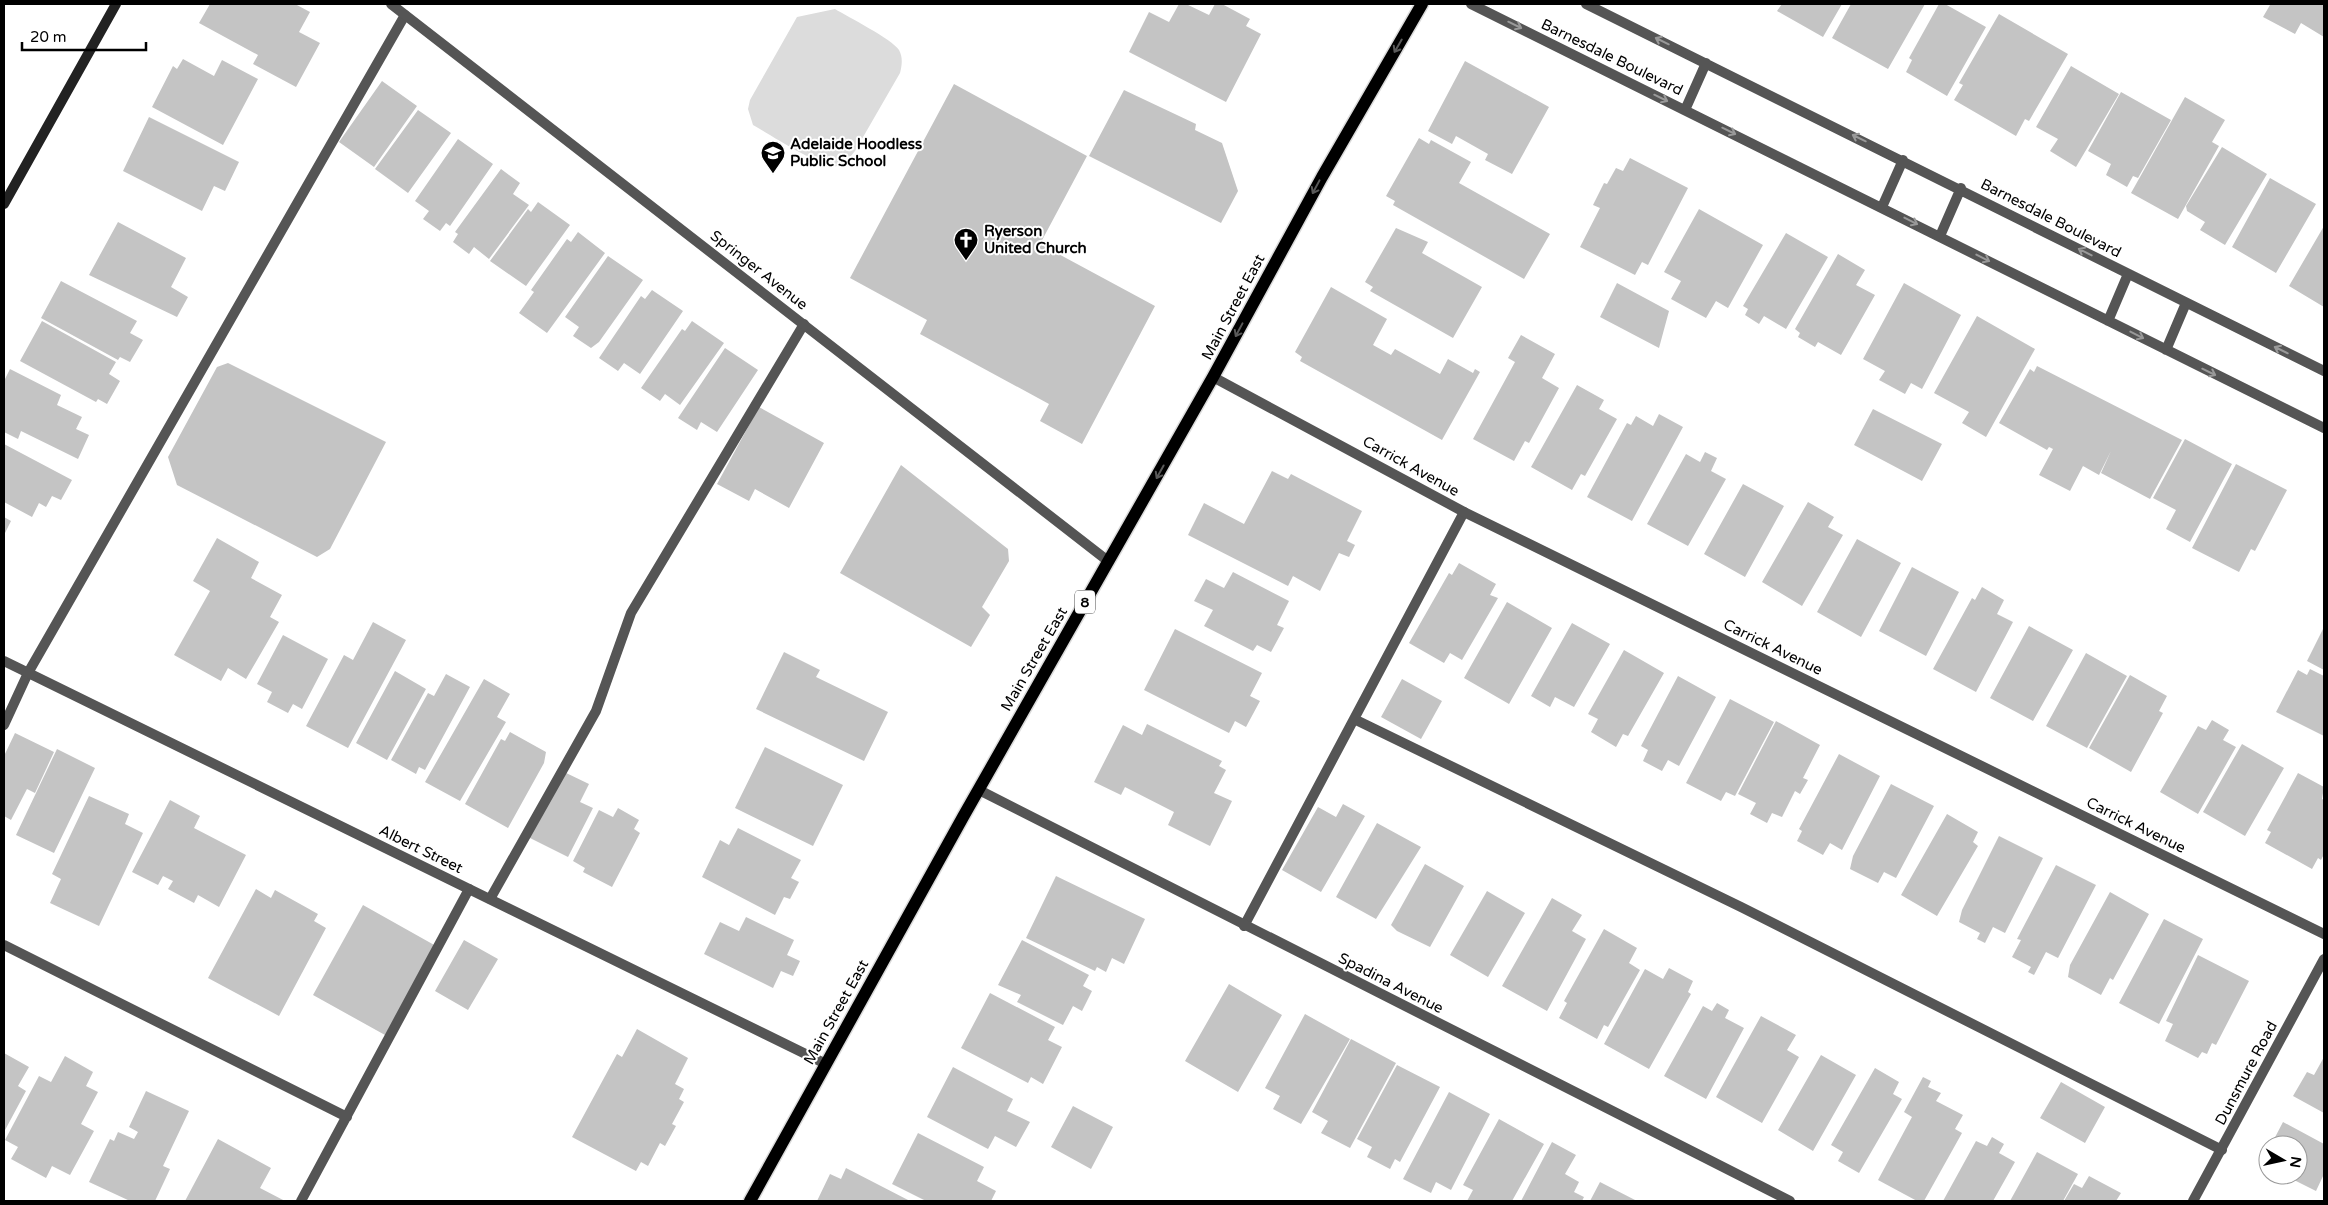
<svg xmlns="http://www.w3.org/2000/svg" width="2328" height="1205" font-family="'Varela Round',sans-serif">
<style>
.green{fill:#dcdcdc}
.building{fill:#c4c4c4}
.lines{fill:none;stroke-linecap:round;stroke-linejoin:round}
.primary-casing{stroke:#dbdbdb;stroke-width:15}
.lane{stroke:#555;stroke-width:10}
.street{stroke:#555;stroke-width:10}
.secondary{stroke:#222;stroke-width:10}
.primary{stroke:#000;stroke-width:12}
.oneway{stroke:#999}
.oneway2{stroke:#595959}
.labels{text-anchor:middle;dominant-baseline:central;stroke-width:4;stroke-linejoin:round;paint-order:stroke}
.shield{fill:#fff;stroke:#4c4c4c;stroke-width:1}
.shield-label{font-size:14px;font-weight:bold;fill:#000}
.street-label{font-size:15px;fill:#000;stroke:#fff}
.poi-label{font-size:15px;font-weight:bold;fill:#000;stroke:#fff;text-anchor:start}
</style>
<rect width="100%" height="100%" fill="#fff"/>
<path class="green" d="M835 9C848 17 892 39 899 50 903 57 902 65 900 73L855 151C850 157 845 165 837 166 822 169 769 134 753 125L748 109 750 100 797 17Z"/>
<path class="building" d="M210 4H295L310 12 299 32 320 43 296 87 253 64 258 55 199 23Z
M1179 4H1186L1209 15 1215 4H1222L1250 19 1246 26 1261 34 1226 102 1129 52 1149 12 1169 22Z
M1782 4H1842L1823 37 1777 11Z
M1851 4H1925L1888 69 1832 38Z
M1939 4H1945L1986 27 1947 96 1906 72 1912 60 1909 58Z
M2268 4H2324V37L2301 23 2295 34 2263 17 2270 5Z
M1999 14 2068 54 2029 121 2025 119 2016 136 1954 100 1963 85 1959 83Z
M183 59 214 76 222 60 258 79 223 145 152 107 173 66 177 69Z
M1465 61 1549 107 1512 174 1485 160 1488 154 1456 136 1452 144 1428 131Z
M2071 66 2119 94 2076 167 2050 151 2058 139 2036 127Z
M382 81 417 106 374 167 339 142Z
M954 84 1087 156 1040 244 1155 306 1082 444 1040 421 1049 404 920 334 927 320 850 278Z
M1124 90 1196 124 1195 130 1222 143 1238 191 1221 223 1089 156Z
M2121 92 2171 120 2138 178 2133 176 2127 187 2106 175 2111 164 2088 151Z
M2185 97 2225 120 2212 142 2219 146 2178 219 2131 193Z
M418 110 451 133 408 193 375 169Z
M149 117 239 162 225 191 214 186 202 211 123 171Z
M1419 138 1429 144 1431 140 1471 162 1459 183 1550 234 1524 279 1393 205 1395 201 1386 196Z
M458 139 493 164 450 226 446 223 440 231 423 219 429 211 415 201Z
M2222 147 2267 174 2225 245 2200 230 2205 222 2187 211 2186 206Z
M1630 158 1688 188 1648 265 1642 262 1635 275 1580 247 1600 208 1593 205 1604 183 1607 184 1616 168 1623 171Z
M501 169 520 183 513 194 529 205 489 259 474 247 469 254 453 242 458 234 455 232Z
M2270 178 2316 204 2276 273 2232 247Z
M538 202 570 225 526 286 490 261 528 209 531 212Z
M1699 209 1763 245 1728 308 1716 301 1706 318 1671 299 1681 281 1664 272Z
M118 222 186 258 171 287 188 297 177 317 89 275Z
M2324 226V307L2289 286Z
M1396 228 1428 242 1422 253 1482 287 1453 338 1370 291 1373 287 1365 282Z
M578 232 605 253 547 333 519 313 534 292 531 290 567 239 571 242Z
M1786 233 1828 257 1786 329 1764 316 1759 324 1745 315 1748 309 1743 306Z
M1838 254 1865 270 1856 285 1875 295 1841 355 1818 342 1815 347 1798 337 1800 333 1795 329Z
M608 256 643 280 599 342 591 348 573 336 579 327 565 317Z
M61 281 137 321 130 333 143 340 130 362 120 357 118 360 41 318Z
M1617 283 1669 311 1659 348 1600 317Z
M1904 283 1961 315 1922 389 1911 383 1905 394 1879 380 1885 371 1863 359Z
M1331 287 1387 319 1373 345 1391 355 1395 349 1440 374 1448 359 1473 373 1475 369 1480 372 1442 440 1300 361 1302 357 1295 352Z
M652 290 683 311 640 374 624 363 618 371 599 358 641 296 645 299Z
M1977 316 2035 349 1986 437 1962 423 1969 412 1934 393Z
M42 321 116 362 109 374 120 381 107 404 98 399 96 402 20 361Z
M692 321 724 343 680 405 665 394 660 401 641 388 682 329 685 331Z
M1521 335 1555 354 1542 378 1559 388 1529 443 1525 441 1514 461 1473 439 1515 362 1508 358Z
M725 348 758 370 717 432 701 422 697 430 678 418Z
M228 363 386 442 330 549 317 557 177 485 168 457 217 367Z
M2037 366 2182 440 2150 499 2101 473 2111 451 2099 475 2083 466 2070 491 2039 475 2053 449 2049 447 2047 450 1999 423 2030 369 2034 372Z
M10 369 61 395 57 405 82 417 76 429 89 435 78 459 21 431 18 439 4 432V381Z
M1577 385 1604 400 1599 409 1617 419 1585 476 1581 474 1572 490 1531 467Z
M759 407 824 443 789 508 755 489 749 501 717 484Z
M1873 409 1942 444 1922 481 1854 445Z
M1659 414 1683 427 1632 521 1587 497 1627 423 1631 425 1636 416 1653 426Z
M2185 439 2232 464 2190 542 2166 529 2176 510 2153 498Z
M4 444 72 480 61 500 52 496 46 507 39 503 32 517 4 502Z
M1705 452 1717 458 1711 471 1726 479 1688 546 1647 524 1686 454 1700 462Z
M2236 464 2287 490 2255 551 2251 549 2239 572 2192 548Z
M901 465 1008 549 1009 561 982 607 990 615 971 647 840 573Z
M1272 471 1288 479 1291 474 1362 511 1347 541 1355 545 1349 557 1339 553 1320 591 1293 576 1288 586 1188 535 1204 503 1244 524Z
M1743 484 1784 506 1745 577 1704 554Z
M1808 502 1834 517 1828 527 1843 535 1802 606 1762 582Z
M4 517 11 521 4 535Z
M217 538 259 562 251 578 282 595 270 617 279 622 246 679 228 668 221 681 174 655 210 591 193 581Z
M1857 539 1901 563 1861 637 1817 612Z
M1459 563 1496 584 1490 595 1498 598 1462 660 1450 653 1444 663 1409 643 1449 573 1452 575Z
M1912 567 1959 592 1926 656 1879 631Z
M1233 572 1289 601 1277 625 1284 628 1271 652 1257 645 1253 651 1204 626 1213 610 1194 601 1206 579 1224 588Z
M1982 587 2004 600 1997 614 2013 622 1976 692 1933 669 1972 598 1975 600Z
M1507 602 1552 628 1509 704 1464 678Z
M373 622 406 640 348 748 306 726 344 655 353 660Z
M1572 623 1610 644 1574 707 1555 697 1550 707 1531 696Z
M2029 626 2073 650 2033 721 1990 698Z
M2324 627V670L2307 661Z
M1175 629 1262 673 1250 696 1260 701 1246 727 1235 721 1229 733 1144 690Z
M283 635 328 659 302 709 293 704 288 713 267 702 272 692 257 684Z
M1624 650 1664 673 1628 736 1623 734 1616 747 1591 732 1598 719 1588 714Z
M784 652 820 670 816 677 888 712 864 761 756 709Z
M2086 653 2127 676 2087 748 2046 726Z
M2310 669 2324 676V736L2276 712 2298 670 2307 675Z
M395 671 426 689 387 760 356 743Z
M446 674 470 687 425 770 419 767 416 774 391 760 428 693 434 696Z
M2130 675 2167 696 2159 711 2163 713 2131 772 2089 748Z
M1678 676 1716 697 1679 766 1668 760 1662 771 1643 761 1648 750 1641 746Z
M484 679 510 694 497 717 506 722 460 801 425 782Z
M1402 679 1442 701 1421 739 1381 717Z
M1730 699 1774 722 1735 796 1726 792 1721 801 1686 783Z
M2212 720 2229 730 2223 740 2236 747 2198 814 2160 792 2198 726 2206 730Z
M1776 721 1820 745 1803 778 1808 780 1800 794 1795 791 1782 817 1772 813 1767 823 1750 814 1756 803 1738 794Z
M1147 724 1222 761 1219 766 1226 770 1214 793 1232 801 1210 846 1168 825 1174 812 1125 787 1121 795 1094 782 1123 725 1142 735Z
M510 732 546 752 544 763 508 828 465 804 501 739 505 741Z
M15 733 54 752 35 793 27 789 11 820 4 816V756Z
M2242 744 2284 768 2245 836 2203 812Z
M765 747 843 785 813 846 735 808Z
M57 749 95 768 54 853 16 835Z
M1839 754 1880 776 1842 850 1830 843 1823 855 1797 841 1802 831 1799 829Z
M562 771 589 784 580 802 593 808 568 857 528 837Z
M2298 773 2324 787 2322 799 2324 800V854L2321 860 2318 858 2312 869 2265 843 2271 832 2267 830Z
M1891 784 1934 806 1896 878 1884 872 1878 883 1850 869 1853 856Z
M89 796 129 814 125 824 143 833 99 926 50 903 61 879 52 874Z
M170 800 200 816 194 828 246 855 219 907 198 895 194 903 168 889 173 881 163 876 158 885 132 872Z
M1343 804 1365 816 1321 892 1282 870 1318 807 1336 817Z
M618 808 639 820 634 829 640 833 612 887 583 872 585 868 573 861 599 810 613 817Z
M1947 814 1978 832 1973 842 1978 846 1937 916 1901 895Z
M1377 823 1421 847 1376 919 1336 897Z
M738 828 801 860 791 878 799 882 790 899 784 897 775 915 702 877 720 840 729 845Z
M1999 836 2043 858 2005 933 1993 927 1985 943 1977 939 1980 933 1959 922 1962 910Z
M1425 864 1464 886 1430 947 1397 931 1391 925Z
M2056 865 2096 885 2058 958 2046 952 2034 975 2028 972 2031 967 2012 957 2021 940 2017 939Z
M1056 876 1145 919 1124 964 1112 958 1106 972 1097 967 1095 971 1026 938Z
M256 889 271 898 275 890 318 914 314 921 326 928 279 1016 208 978Z
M1487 891 1525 913 1488 977 1450 955Z
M2110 892 2149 914 2113 980 2110 978 2101 995 2068 977 2070 965Z
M1552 898 1582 915 1572 931 1586 939 1547 1011 1502 986Z
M363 905 436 946 385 1035 313 995Z
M746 917 794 940 787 955 800 961 793 976 781 971 773 988 704 954 720 922 739 931Z
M2164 919 2203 939 2159 1024 2119 1003Z
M1604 929 1637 948 1629 963 1640 970 1608 1027 1604 1025 1597 1039 1559 1018 1567 1003 1564 1001Z
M464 940 498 959 468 1010 435 991Z
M1022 940 1089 975 1083 986 1092 991 1082 1011 1073 1006 1063 1025 1017 1002 1021 995 998 985Z
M2198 955 2249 981 2216 1045 2212 1043 2207 1054 2202 1052 2198 1058 2165 1041 2173 1024 2166 1021Z
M1669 968 1693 981 1688 992 1691 994 1649 1069 1604 1044 1645 969 1663 979Z
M1229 984 1282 1015 1238 1092 1185 1061Z
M990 993 1055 1027 1048 1040 1062 1047 1043 1084 1031 1077 1028 1083 961 1048Z
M1717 1003 1729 1010 1725 1018 1744 1028 1706 1099 1664 1076 1703 1006 1712 1011Z
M1305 1014 1350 1039 1301 1124 1273 1109 1280 1096 1265 1088Z
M1761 1016 1796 1035 1787 1050 1799 1057 1762 1123 1716 1097Z
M637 1029 688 1058 675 1084 684 1089 679 1099 684 1102 672 1124 676 1126 665 1146 660 1143 648 1166 641 1162 636 1171 572 1137 617 1054 622 1057Z
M1351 1039 1396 1063 1350 1148 1321 1133 1328 1121 1312 1112Z
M4 1053 29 1067 18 1086 26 1091 4 1132Z
M1821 1055 1856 1075 1813 1151 1778 1130Z
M65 1056 93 1072 86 1086 98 1092 81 1124 94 1131 70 1175 52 1166 46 1178 11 1159 18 1147 5 1140 39 1076 51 1082Z
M2324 1057V1113L2293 1096 2307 1072 2314 1075Z
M1397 1065 1440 1087 1400 1162 1395 1159 1390 1169 1367 1157 1372 1147 1357 1139Z
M953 1067 1013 1099 1007 1111 1030 1122 1016 1147 995 1136 988 1149 927 1117Z
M1875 1068 1899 1082 1893 1094 1902 1099 1859 1173 1838 1161 1843 1152 1831 1145Z
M1923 1077 1931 1081 1928 1087 1941 1093 1936 1101 1963 1115 1955 1129 1962 1133 1924 1201H1917L1878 1180 1912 1117 1904 1112Z
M2061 1082 2105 1107 2085 1143 2040 1118Z
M146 1091 189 1111 163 1166 170 1169 155 1201H130L89 1182 110 1139 114 1141 118 1132 134 1139 138 1132 129 1127Z
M1449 1092 1490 1114 1451 1190 1436 1182 1431 1193 1403 1179Z
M1073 1106 1113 1127 1091 1169 1051 1147Z
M1499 1119 1544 1144 1512 1201H1467L1473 1190 1463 1185Z
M2283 1122 2324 1144V1174L2316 1191 2284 1175H2298V1145H2271Z
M918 1133 984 1167 977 1181 996 1191 991 1201H926L892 1184Z
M1992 1137 2004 1144 1999 1153 2015 1162 1993 1201H1943L1976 1141 1987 1146Z
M218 1139 271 1168 260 1188 285 1201H185Z
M1552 1142 1576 1155 1565 1174 1579 1182 1574 1192 1584 1197 1582 1201H1521Z
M2268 1150V1167L2261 1163Z
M2037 1152 2078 1174 2063 1201H2010Z
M846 1168 910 1201H817L830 1174 841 1179Z
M2089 1176 2121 1193 2116 1201H2064L2074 1184 2082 1188Z
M1600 1182 1637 1201H1590Z"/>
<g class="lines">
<defs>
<path id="primary" d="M750 1201 963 817 1213 377 1322 177 1422 4"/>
</defs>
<use href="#primary" class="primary-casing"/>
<path class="lane" d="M1354 719 1741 907 2222 1150
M4 725 28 673 405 15
M490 899 596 711 631 613 804 324
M1244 926 1464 512
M4 945 347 1117
M301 1201 469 889"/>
<path class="street" d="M391 4 1108 561
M1471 4 2324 428
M1586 4 2324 371
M1685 110 1706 63
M1882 207 1903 160
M1940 236 1961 188
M2108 321 2128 274
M2166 350 2186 303
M1213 377 1464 512 2324 934
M4 661 826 1064
M979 790 1790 1201
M2193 1201 2324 959"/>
<path class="secondary" d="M4 204 116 4"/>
<use href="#primary" class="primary"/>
</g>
<defs><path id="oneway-shaft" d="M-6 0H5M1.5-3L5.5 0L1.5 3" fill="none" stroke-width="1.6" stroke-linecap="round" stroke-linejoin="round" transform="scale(1.25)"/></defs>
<g class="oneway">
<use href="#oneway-shaft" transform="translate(1515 25) rotate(26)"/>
<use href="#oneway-shaft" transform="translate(1662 41) rotate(-154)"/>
<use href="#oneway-shaft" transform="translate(1661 98) rotate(26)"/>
<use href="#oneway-shaft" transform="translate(1729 131) rotate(26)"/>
<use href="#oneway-shaft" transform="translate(1859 138) rotate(-154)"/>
<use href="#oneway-shaft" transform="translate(1911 221) rotate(27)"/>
<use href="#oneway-shaft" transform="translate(2085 252) rotate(-153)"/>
<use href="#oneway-shaft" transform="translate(1983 258) rotate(27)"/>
<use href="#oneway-shaft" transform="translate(2137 335) rotate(27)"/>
<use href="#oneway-shaft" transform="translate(2281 350) rotate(-154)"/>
<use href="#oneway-shaft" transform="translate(2209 372) rotate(26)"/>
</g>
<g class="oneway2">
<use href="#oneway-shaft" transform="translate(1398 46) rotate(120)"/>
<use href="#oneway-shaft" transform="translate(1316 187) rotate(118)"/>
<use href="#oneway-shaft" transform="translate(1239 330) rotate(118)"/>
<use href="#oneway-shaft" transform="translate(1160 472) rotate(119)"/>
</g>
<defs>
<symbol id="school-pin" viewBox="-11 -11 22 30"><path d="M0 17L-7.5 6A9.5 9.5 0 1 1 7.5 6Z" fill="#000" stroke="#fff"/><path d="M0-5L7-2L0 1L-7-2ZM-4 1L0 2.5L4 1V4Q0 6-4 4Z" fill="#fff"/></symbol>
<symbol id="church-pin" viewBox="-11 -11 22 30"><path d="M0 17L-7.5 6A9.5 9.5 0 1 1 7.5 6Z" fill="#000" stroke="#fff"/><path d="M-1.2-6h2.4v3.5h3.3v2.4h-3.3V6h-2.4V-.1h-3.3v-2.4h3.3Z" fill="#fff"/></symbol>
</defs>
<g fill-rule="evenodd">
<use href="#school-pin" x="759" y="139" width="28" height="38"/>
<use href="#church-pin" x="952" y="226" width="28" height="38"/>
</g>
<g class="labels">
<rect class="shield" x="1075" y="590.5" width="20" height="23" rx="4"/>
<g class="shield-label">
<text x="1085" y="602">8</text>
</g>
<g class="street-label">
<text transform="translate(1612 57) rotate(26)">Barnesdale Boulevard</text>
<text transform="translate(2051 218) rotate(27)">Barnesdale Boulevard</text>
<text transform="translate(759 270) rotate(38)">Springer Avenue</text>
<text transform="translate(1233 307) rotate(-62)">Main Street East</text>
<text transform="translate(1411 466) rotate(29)">Carrick Avenue</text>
<text transform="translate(1773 647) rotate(26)">Carrick Avenue</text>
<text transform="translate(1034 659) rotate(-60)">Main Street East</text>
<text transform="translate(2136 825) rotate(26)">Carrick Avenue</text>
<text transform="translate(421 849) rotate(26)">Albert Street</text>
<text transform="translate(1391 983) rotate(27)">Spadina Avenue</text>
<text transform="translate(836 1012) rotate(-61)">Main Street East</text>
<text transform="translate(2246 1073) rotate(-62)">Dunsmure Road</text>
</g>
<g class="poi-label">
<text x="790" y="144">Adelaide Hoodless<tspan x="790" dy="17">Public School</tspan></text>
<text x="984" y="231">Ryerson<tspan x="984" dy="17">United Church</tspan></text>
</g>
</g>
<rect width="2328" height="1205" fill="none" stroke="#000000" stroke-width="10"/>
<g transform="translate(2283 1160) rotate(99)"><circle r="24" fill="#ffffff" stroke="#999999"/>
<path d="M0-4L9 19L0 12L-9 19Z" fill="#000000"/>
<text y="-8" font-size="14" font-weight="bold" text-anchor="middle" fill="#000000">N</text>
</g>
<path d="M22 42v8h124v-8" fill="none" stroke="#000000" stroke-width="2.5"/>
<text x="30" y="42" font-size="15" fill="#000000" stroke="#ffffff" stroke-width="4" paint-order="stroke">20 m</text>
</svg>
